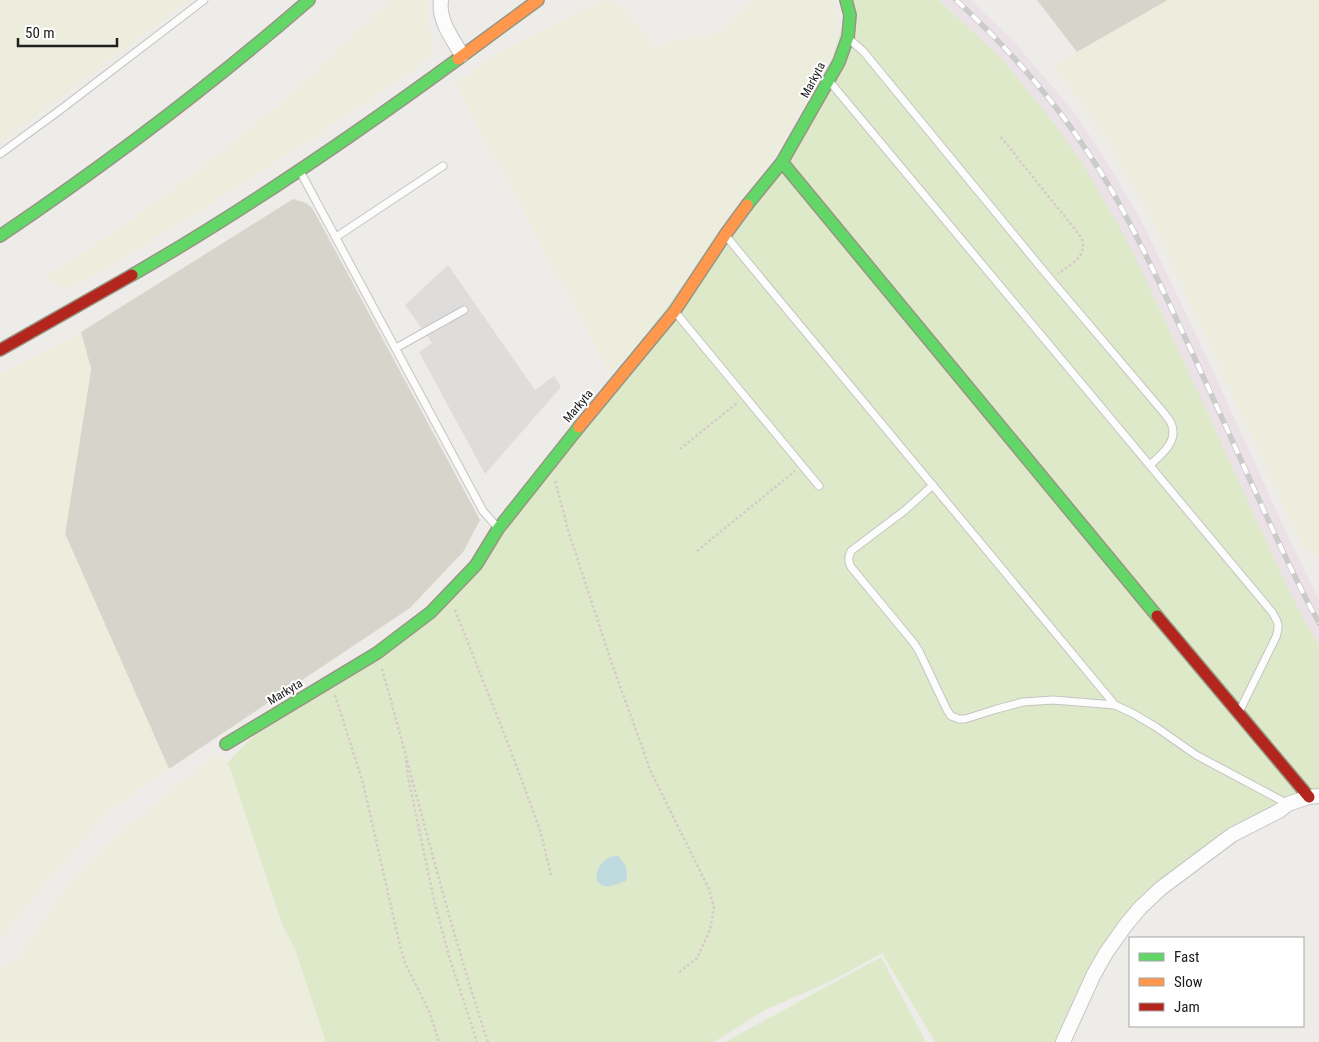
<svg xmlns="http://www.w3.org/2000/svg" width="1319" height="1042" font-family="'Roboto Condensed',sans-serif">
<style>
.industrial{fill:#ebe2e8}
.construction{fill:#d7d5cb}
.farmland{fill:#ededdd}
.grass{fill:#dee9ca}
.parking{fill:#dedddc}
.water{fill:#bfdade}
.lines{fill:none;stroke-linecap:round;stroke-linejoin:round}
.lane-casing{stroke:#c5c4c3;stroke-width:9}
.street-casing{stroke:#c5c4c3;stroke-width:16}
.fast-casing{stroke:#979682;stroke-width:14}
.slow-casing{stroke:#979682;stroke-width:14}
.jam-casing{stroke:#979682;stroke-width:14}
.path{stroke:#d6c9c8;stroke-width:2.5;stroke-dasharray:2.5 2.5;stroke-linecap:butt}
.lane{stroke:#fcfcfc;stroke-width:7}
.street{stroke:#fcfcfc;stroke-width:14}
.fast{stroke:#63d668;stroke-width:11}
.slow{stroke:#ff974d;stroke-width:11}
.jam{stroke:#b3261e;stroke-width:11}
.rail-casing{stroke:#cbcbca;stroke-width:5.5}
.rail{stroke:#fff;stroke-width:4;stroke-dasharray:11;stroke-linecap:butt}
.labels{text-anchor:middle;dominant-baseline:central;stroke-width:4;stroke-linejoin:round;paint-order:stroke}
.street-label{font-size:12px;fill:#202020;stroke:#fff}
</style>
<rect width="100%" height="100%" fill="#eeece9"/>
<path class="industrial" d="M939 0H971L1016 44 1074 112 1099 149 1119 182 1141 220 1157 253 1203 349 1294 549 1319 600V646L1296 604 1274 558 1183 359 1138 263 1081 161 1056 125 1001 58Z"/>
<path class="construction" d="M1037 0H1168L1077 52Z
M293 199 306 203 312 208 321 224 480 520 463 552 410 608 169 769 65 534 91 369 81 332Z"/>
<path class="farmland" d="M0 0H189L0 143Z
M391 0H427L432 46 430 56 416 68 308 141 204 208 83 282 66 288 54 284 47 276 108 236 184 182 284 101Z
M603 0 621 5 655 47 682 39 713 34 720 31 752 0H833L838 17 839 35 829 61 775 155 643 338 610 374 456 85 492 56 582 9Z
M1168 0H1319V559L1302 545 1150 216 1106 139 1067 83 1053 66Z
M81 332 91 369 65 534 169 769 112 808 48 880 0 939V374Z
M214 755 224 758 231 770 281 924 294 946 326 1042H0V971L20 955 67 886 107 844Z"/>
<path class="grass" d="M851 0H939L1001 58 1056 125 1081 161 1100 193 1122 231 1138 263 1183 359 1274 558 1296 604 1319 646V796L1232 835 1125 925 1063 1042H935L882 953 831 981 765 1010 714 1042H326L294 946 283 927 231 770 227 763 275 714 431 612 564 445 816 106Z
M881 957 926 1042H725Z"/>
<path class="parking" d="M448 265 535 390 554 376 561 387 485 474 419 352 432 343 405 305Z"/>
<path class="water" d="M618 856C625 864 629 869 626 881 621 882 616 885 611 886 589 889 595 864 610 857 612 856 615 856 618 856Z"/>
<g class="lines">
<defs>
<path id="lane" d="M849 39 863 51 1042 269 1164 413C1166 416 1169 419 1171 423 1179 441 1162 454 1150 465
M830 82 1272 612C1278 622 1280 625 1276 637L1240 710
M0 154 60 110 204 0
M301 173 483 511 498 528
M726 236 1115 705 1134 714 1156 727 1196 755 1288 804
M336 237 443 166
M676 313 819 486
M396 348 464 310
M933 485 904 511 851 551C848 558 848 561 851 567L913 642 919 651 947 710 951 716 959 719H965L997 709 1023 702 1053 700 1115 705"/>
<path id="street" d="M441 0C438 20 452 38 462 55
M1063 1042 1094 974 1106 953 1125 926 1140 908 1160 889 1232 835 1279 811 1288 804 1309 797 1319 796"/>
<path id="fast" d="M782 162 1157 616
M747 205 782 162 839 62 848 37 850 15 846 0
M0 236C108 163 211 85 309 0
M132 275C245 210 353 136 458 59
M226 744 377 653 431 612 476 565 498 529 579 427"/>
<path id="slow" d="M458 59 538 0
M579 427 674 312 725 235 747 205"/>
<path id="jam" d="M0 350 132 275
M1157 616 1309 797"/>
</defs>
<use href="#lane" class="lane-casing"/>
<use href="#street" class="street-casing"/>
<use href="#fast" class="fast-casing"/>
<use href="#slow" class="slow-casing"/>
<use href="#jam" class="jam-casing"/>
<path class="path" d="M1001 137 1081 237C1089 256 1071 264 1058 274
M680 449 737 403
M555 481 569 533 611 661 651 772 709 889 714 908 710 930 697 958 678 973
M697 551 795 471
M455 610 509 746 540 830 551 875
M382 669C417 793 447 919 488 1042
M335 695 363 783 400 946 405 963 429 1011 439 1042
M406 760 408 777 434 900 449 956 477 1042"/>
<use href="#lane" class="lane"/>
<use href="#street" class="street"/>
<use href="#fast" class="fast"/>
<use href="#slow" class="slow"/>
<use href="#jam" class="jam"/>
<defs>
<path id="rail" d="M956 0C1006 46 1052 97 1089 154 1120 200 1144 251 1168 301 1196 360 1223 420 1250 480 1272 528 1293 576 1319 623"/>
</defs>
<use href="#rail" class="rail-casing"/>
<use href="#rail" class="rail"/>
</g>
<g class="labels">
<g class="street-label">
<text transform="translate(813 80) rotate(-62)">Markyta</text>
<text transform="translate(578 406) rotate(-50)">Markyta</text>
<text transform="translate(285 692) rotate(-31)">Markyta</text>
</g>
</g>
<rect x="1129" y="937" width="175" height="90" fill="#ffffff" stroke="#a6a6a6"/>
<rect x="1139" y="953" width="25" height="8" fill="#63d668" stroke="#a6a6a6"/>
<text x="1174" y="962" font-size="15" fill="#202020">Fast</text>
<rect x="1139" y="978" width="25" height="8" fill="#ff974d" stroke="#a6a6a6"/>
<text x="1174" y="987" font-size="15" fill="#202020">Slow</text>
<rect x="1139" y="1003" width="25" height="8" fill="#b3261e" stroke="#a6a6a6"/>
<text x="1174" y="1012" font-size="15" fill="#202020">Jam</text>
<path d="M18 38v8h99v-8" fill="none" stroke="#202020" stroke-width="2.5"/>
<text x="25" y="38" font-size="15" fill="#202020" stroke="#ffffff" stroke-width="4" paint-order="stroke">50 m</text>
</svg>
